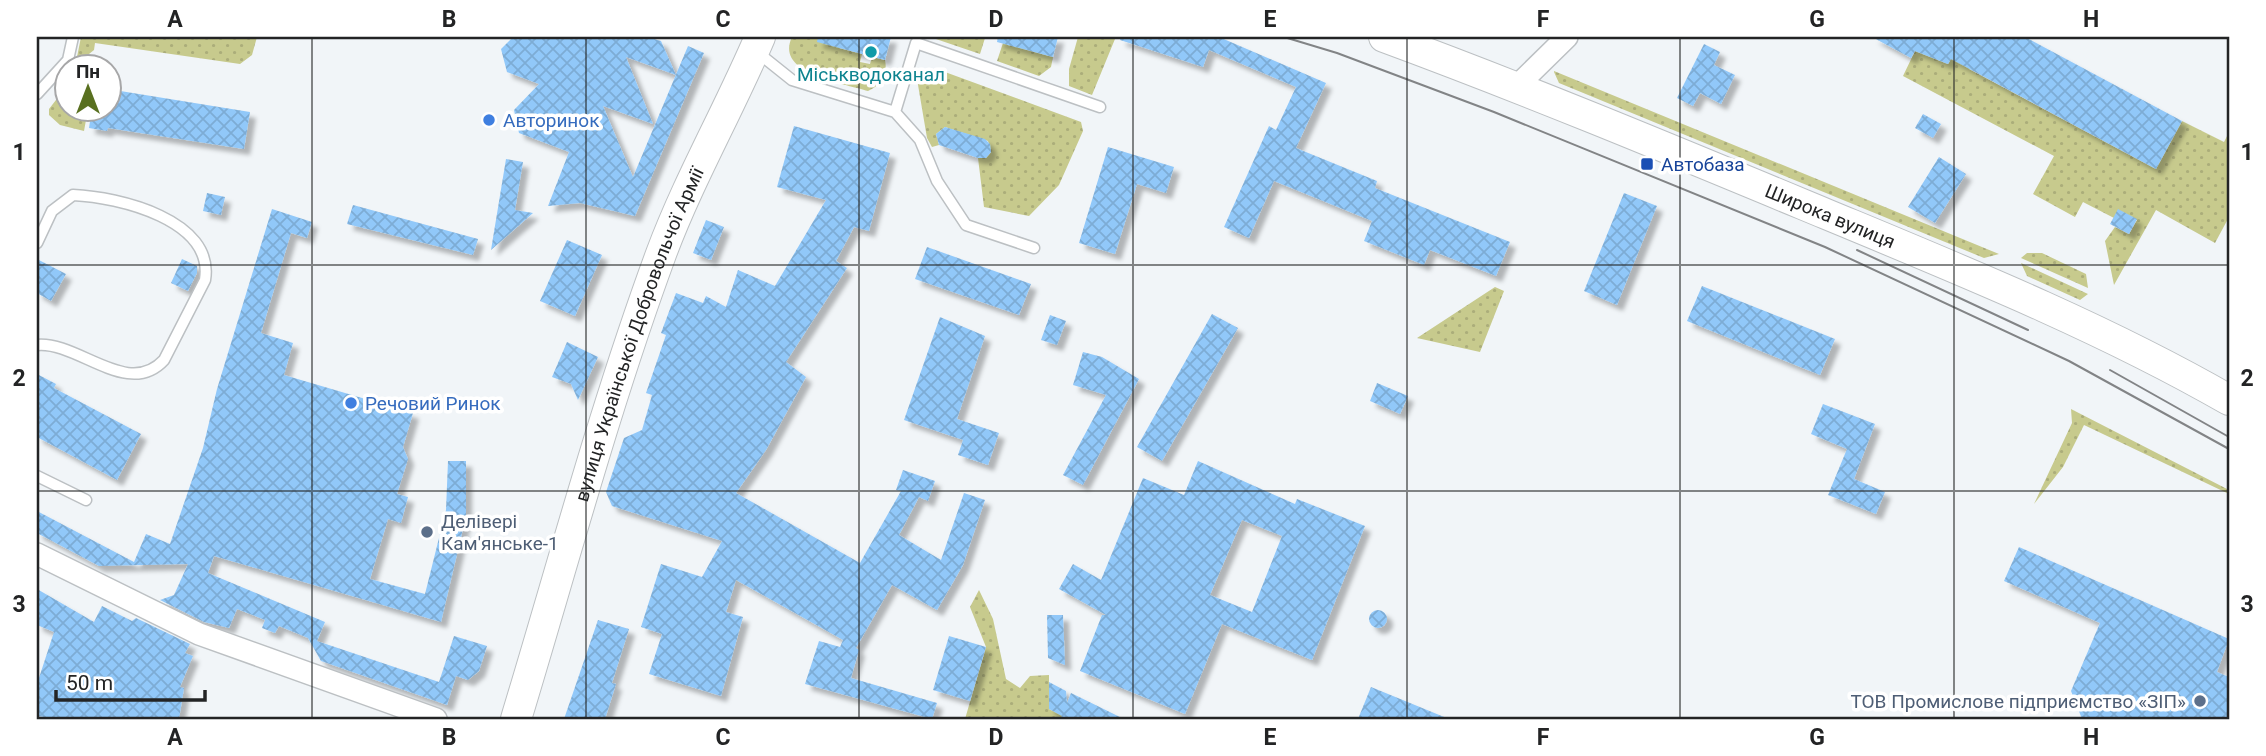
<svg xmlns="http://www.w3.org/2000/svg" width="2266" height="756" font-family="Roboto,sans-serif">
<style>
.grass{fill:url(#grass-dots)}
.building{fill:url(#building-cross-hatch);fill-rule:evenodd;filter:url(#shadow)}
.lines{fill:none;stroke-linecap:round;stroke-linejoin:round}
.lane-casing{stroke:#bcc0c3;stroke-width:13}
.street-casing{stroke:#bcc0c3;stroke-width:24}
.secondary-casing{stroke:#bcc0c3;stroke-width:32}
.lane{stroke:#fff;stroke-width:10}
.street{stroke:#fff;stroke-width:21}
.secondary{stroke:#fff;stroke-width:30}
.tram{stroke:#828486;stroke-width:2}
.grid{fill:none;stroke:#232425;stroke-width:2;stroke-opacity:0.55}
.culture-dot{fill:#0f9aa8;stroke:#fff;stroke-width:2.5}
.shop-dot{fill:#3f7fe0;stroke:#fff;stroke-width:2.5}
.transit-dot{fill:#1a4fb4;stroke:#fff;stroke-width:2.5}
.service-dot{fill:#5c6f8a;stroke:#fff;stroke-width:2.5}
.labels{text-anchor:middle;dominant-baseline:central;stroke-width:7;stroke-linejoin:round;paint-order:stroke}
.culture-label{font-size:19px;fill:#0d838f;stroke:#fff}
.shop-label{font-size:19px;fill:#366cbe;stroke:#fff;text-anchor:start}
.transit-label{font-size:19px;fill:#164399;stroke:#fff;text-anchor:start}
.street-label{font-size:19px;fill:#232425;stroke:#fff}
.service-label{font-size:19px;fill:#4e5e75;stroke:#fff;text-anchor:start}
.neatline{fill:none;stroke:#232425;stroke-width:2.5}
.grid-label{font-size:23px;text-anchor:middle;font-weight:bold;fill:#232425}
</style>
<defs>
<pattern id="grass-dots" width="8" height="8" patternUnits="userSpaceOnUse" patternTransform="scale(1.75)"><rect width="8" height="8" fill="#c7ca8d"/><path d="M2 2h.1M6 6h.1" fill="none" stroke="#abad7a" stroke-width="1.8" stroke-linecap="round"/></pattern>
<pattern id="building-cross-hatch" width="8" height="8" patternUnits="userSpaceOnUse" patternTransform="scale(1.75)"><rect width="8" height="8" fill="#91c8f9"/><path d="M0 0l8 8M0 8l8-8" fill="none" stroke="#7dacd5"/></pattern>
<filter id="shadow"><feDropShadow dx="6" dy="6" stdDeviation="2" flood-color="#0004"/></filter>
</defs>
<rect width="100%" height="100%" fill="#f1f5f8"/>
<path class="grass" d="M81 37 94 38 257 37 252 55 240 64 95 43 94 50 84 58 77 57Z
M792 37H842L839 48 862 54 860 62 870 64 872 57 885 60C888 74 881 86 868 91 844 83 774 74 792 37Z
M930 37H979L985 38 980 54Z
M1078 37 1115 39 1092 95 1069 86V69Z
M1963 37H1987L1969 69 2156 169 2182 121 2224 142 2229 132V217L2215 243 2156 210 2114 285 2105 241 2115 227 2129 234 2137 220 2114 218 2083 202 2075 217 2033 194 2054 156 1903 76 1915 51 1948 64Z
M1003 43 1053 57 1051 67 1039 76 997 61Z
M945 72 1081 122 1083 131 1059 185 1029 216 984 207 978 158H986L991 152 988 141 945 127 936 134 939 145 932 147 927 138 917 79Z
M1554 72V71L1999 254 1984 258 1559 83Z
M66 87V108L88 109 84 131 60 125 49 115V109Z
M2027 253H2042L2086 274 2088 288 2021 258Z
M2021 263 2088 294 2080 300 2027 276Z
M1495 287 1504 291 1480 352 1417 338Z
M2071 409 2229 490V494L2084 425 2063 467 2034 504 2072 423Z
M979 590 993 619 1006 679 1020 688 1030 676 1049 675V709L1069 719H965L986 647 970 607Z"/>
<path class="building" d="M513 37H647L661 41 676 75 626 57 653 124 603 106 633 177 688 46 704 53 635 216 580 203 548 206 569 152 519 133 514 110 539 84 507 72 501 49Z
M818 37H891L885 60 817 42Z
M998 37H1058L1053 57 997 42Z
M1120 37H1219L1326 83 1296 148 1377 181 1375 188 1510 242 1496 276 1430 250 1424 265 1364 241 1372 221 1274 181 1249 238 1224 227 1269 126 1276 130 1296 87 1209 50 1203 67 1120 40Z
M1872 37H2025L2182 121 2156 169 1951 59 1948 64 1915 51 1911 58Z
M1704 44 1720 52 1714 65 1735 75 1721 104 1700 93 1693 106 1677 98Z
M108 89 250 112 244 149 108 128 107 131 89 128 92 108H108Z
M1923 114 1941 124 1933 138 1915 128Z
M794 126 890 153 869 231 854 227 836 261 847 268 786 362 806 377 766 450 736 493 860 563 901 491 896 490 903 470 935 481 928 501 919 497 899 535 941 560 964 493 985 500 963 565 937 610 892 585 856 648 859 650 851 678 937 703 932 719 805 684 819 641 840 647 843 640 736 580 726 612 743 617 721 696 649 674 662 634 641 627 661 564 702 577 722 541 612 506 606 492 624 438 642 430 652 395 646 393 666 335 661 333 676 293 703 303 706 296 726 307 738 270 775 286 826 200 777 187Z
M945 127 985 139 990 144 991 152 986 158H978L939 145 936 134Z
M1108 147 1174 167 1166 193 1137 184 1115 254 1079 243Z
M1939 157 1966 174 1935 223 1908 207Z
M506 159 523 162 515 210 533 213 491 250Z
M207 193 225 197 221 215 203 211Z
M1624 193 1657 206 1617 305 1584 291Z
M353 205 478 239 473 255 347 224Z
M272 209 312 222 307 238 291 233 261 333 293 343 284 375 413 413 403 447 408 459 397 494 408 497 401 523 388 519 370 579 425 594 446 510 448 461H466V516L441 622 214 556 208 573 325 622 317 641 439 682 454 636 487 646 479 671 468 680 456 676 447 705 321 661 308 638 279 626 275 633 262 628 265 620 237 609 229 628 204 622 160 600 174 595 188 564 99 566 37 533V511L134 562 146 534 170 544 203 448 217 389Z
M2118 209 2137 219 2129 234 2110 224Z
M706 220 724 227 711 260 693 253Z
M567 240 602 255 575 316 540 301Z
M927 247 1031 284 1019 315 915 279Z
M37 259 66 274 51 301 37 293Z
M182 259 197 266V273L188 291 171 283Z
M1702 286 1835 339 1820 375 1687 321Z
M1212 314 1238 328 1162 461 1137 447Z
M1050 315 1066 321 1057 345 1041 340Z
M940 317 985 336 957 419 999 433 988 465 958 455 963 440 904 420Z
M567 342 598 357 578 400 571 384 552 377Z
M1083 352 1102 357 1139 379 1083 485 1063 475 1106 395 1073 385Z
M37 374 56 384 54 388 141 434 117 480 37 437Z
M1377 383 1408 396 1400 414 1370 401Z
M1823 404 1875 424 1854 479 1885 492 1876 514 1828 495 1847 449 1811 434Z
M1198 461 1295 504 1297 499 1365 526 1312 660 1222 624 1185 714 1080 671 1102 615H1106L1059 589 1073 564 1101 580 1143 478 1184 495ZM1242 520 1282 536 1252 612 1210 595Z
M2019 547 2229 639 2217 672 2229 677V719H2082L2071 691 2100 623 2004 581Z
M37 589 94 622 102 606 132 621 136 618 190 644 185 653 193 656 180 687 184 688 179 719H57L37 716V684L54 632 37 625Z
M1369 619a9 9 0 1 1 18 0a9 9 0 1 1-18 0Z
M1047 615H1063L1065 665 1048 658Z
M598 620 629 629 612 683 616 684 605 719H564Z
M949 636 986 647 970 701 933 690Z
M1049 682 1066 691 1067 703 1071 693 1124 719H1060L1062 716 1049 709Z
M1371 687 1449 719H1358Z"/>
<g class="lines">
<defs>
<path id="lane" d="M757 52 792 80 895 112 916 43 1100 107
M37 94 68 60 73 37
M895 112 920 140 937 181 966 225 1034 248
M37 243 52 211 73 195C119 197 215 220 205 280L164 360C128 399 78 341 37 345
M37 476 86 500"/>
<path id="street" d="M1517 86 1567 37
M37 554 199 634 436 719"/>
<g id="secondary">
<path id="s1" d="M1384 37C1533 92 1679 153 1826 214 1961 270 2102 327 2229 400"/>
<path id="s2" d="M516 719C563 564 605 406 661 254 689 179 729 110 760 37"/>
</g>
</defs>
<use href="#lane" class="lane-casing"/>
<use href="#street" class="street-casing"/>
<use href="#secondary" class="secondary-casing"/>
<use href="#lane" class="lane"/>
<use href="#street" class="street"/>
<use href="#secondary" class="secondary"/>
<path class="tram" d="M1284 37 1337 53 1494 112 1825 247 2069 361 2229 449
M1857 250 2028 330
M2110 370 2229 437"/>
</g>
<path class="grid" d="M312 37V719M586 37V719M859 37V719M1133 37V719M1407 37V719M1680 37V719M1954 37V719M37 265H2229M37 491H2229"/>
<circle class="culture-dot" cx="871" cy="52" r="7"/>
<g class="shop-dot">
<circle cx="489" cy="120" r="7"/>
<circle cx="351" cy="403" r="7"/>
</g>
<rect class="transit-dot" x="1640" y="157" width="14" height="14" rx="3.5"/>
<g class="service-dot">
<circle cx="427" cy="532" r="7"/>
<circle cx="2200" cy="701" r="7"/>
</g>
<g class="labels">
<g class="culture-label">
<text x="871" y="74">Міськводоканал</text>
</g>
<g class="shop-label">
<text x="503" y="120">Авторинок</text>
<text x="365" y="403">Речовий Ринок</text>
</g>
<g class="transit-label">
<text x="1661" y="164">Автобаза</text>
</g>
<g class="street-label">
<text stroke="none"><textPath href="#s1" startOffset="481">Широка вулиця</textPath></text>
<text stroke="none"><textPath href="#s2" startOffset="404">вулиця Української Добровольчої Армії</textPath></text>
</g>
<g class="service-label">
<text x="441" y="521">Делівері<tspan x="441" dy="22">Кам'янське-1</tspan></text>
<text x="2186" y="701" text-anchor="end">ТОВ Промислове підприємство «ЗІП»</text>
</g>
</g>
<rect width="2266" height="756" fill="none" stroke="#ffffff" stroke-width="77"/>
<g transform="translate(88 88)"><circle r="33" fill="#ffffff" stroke="#a7a7a8" stroke-width="2"/>
<path d="M0-5L12 26L0 18L-12 26Z" fill="#597020"/>
<text y="-10" font-size="19" font-weight="bold" text-anchor="middle" fill="#232425">Пн</text>
</g>
<path d="M56 690v10h149v-10" fill="none" stroke="#232425" stroke-width="3.5"/>
<text x="66" y="690" font-size="21" fill="#232425" stroke="#ffffff" stroke-width="5" paint-order="stroke">50 m</text>
<rect x="38" y="38" width="2190" height="680" class="neatline"/>
<g class="grid-label">
<text x="175" y="27">A</text>
<text x="449" y="27">B</text>
<text x="723" y="27">C</text>
<text x="996" y="27">D</text>
<text x="1270" y="27">E</text>
<text x="1543" y="27">F</text>
<text x="1817" y="27">G</text>
<text x="2091" y="27">H</text>
<text x="19" y="160">1</text>
<text x="2247" y="160">1</text>
<text x="19" y="386">2</text>
<text x="2247" y="386">2</text>
<text x="19" y="612">3</text>
<text x="2247" y="612">3</text>
<text x="175" y="745">A</text>
<text x="449" y="745">B</text>
<text x="723" y="745">C</text>
<text x="996" y="745">D</text>
<text x="1270" y="745">E</text>
<text x="1543" y="745">F</text>
<text x="1817" y="745">G</text>
<text x="2091" y="745">H</text>
</g>
</svg>
